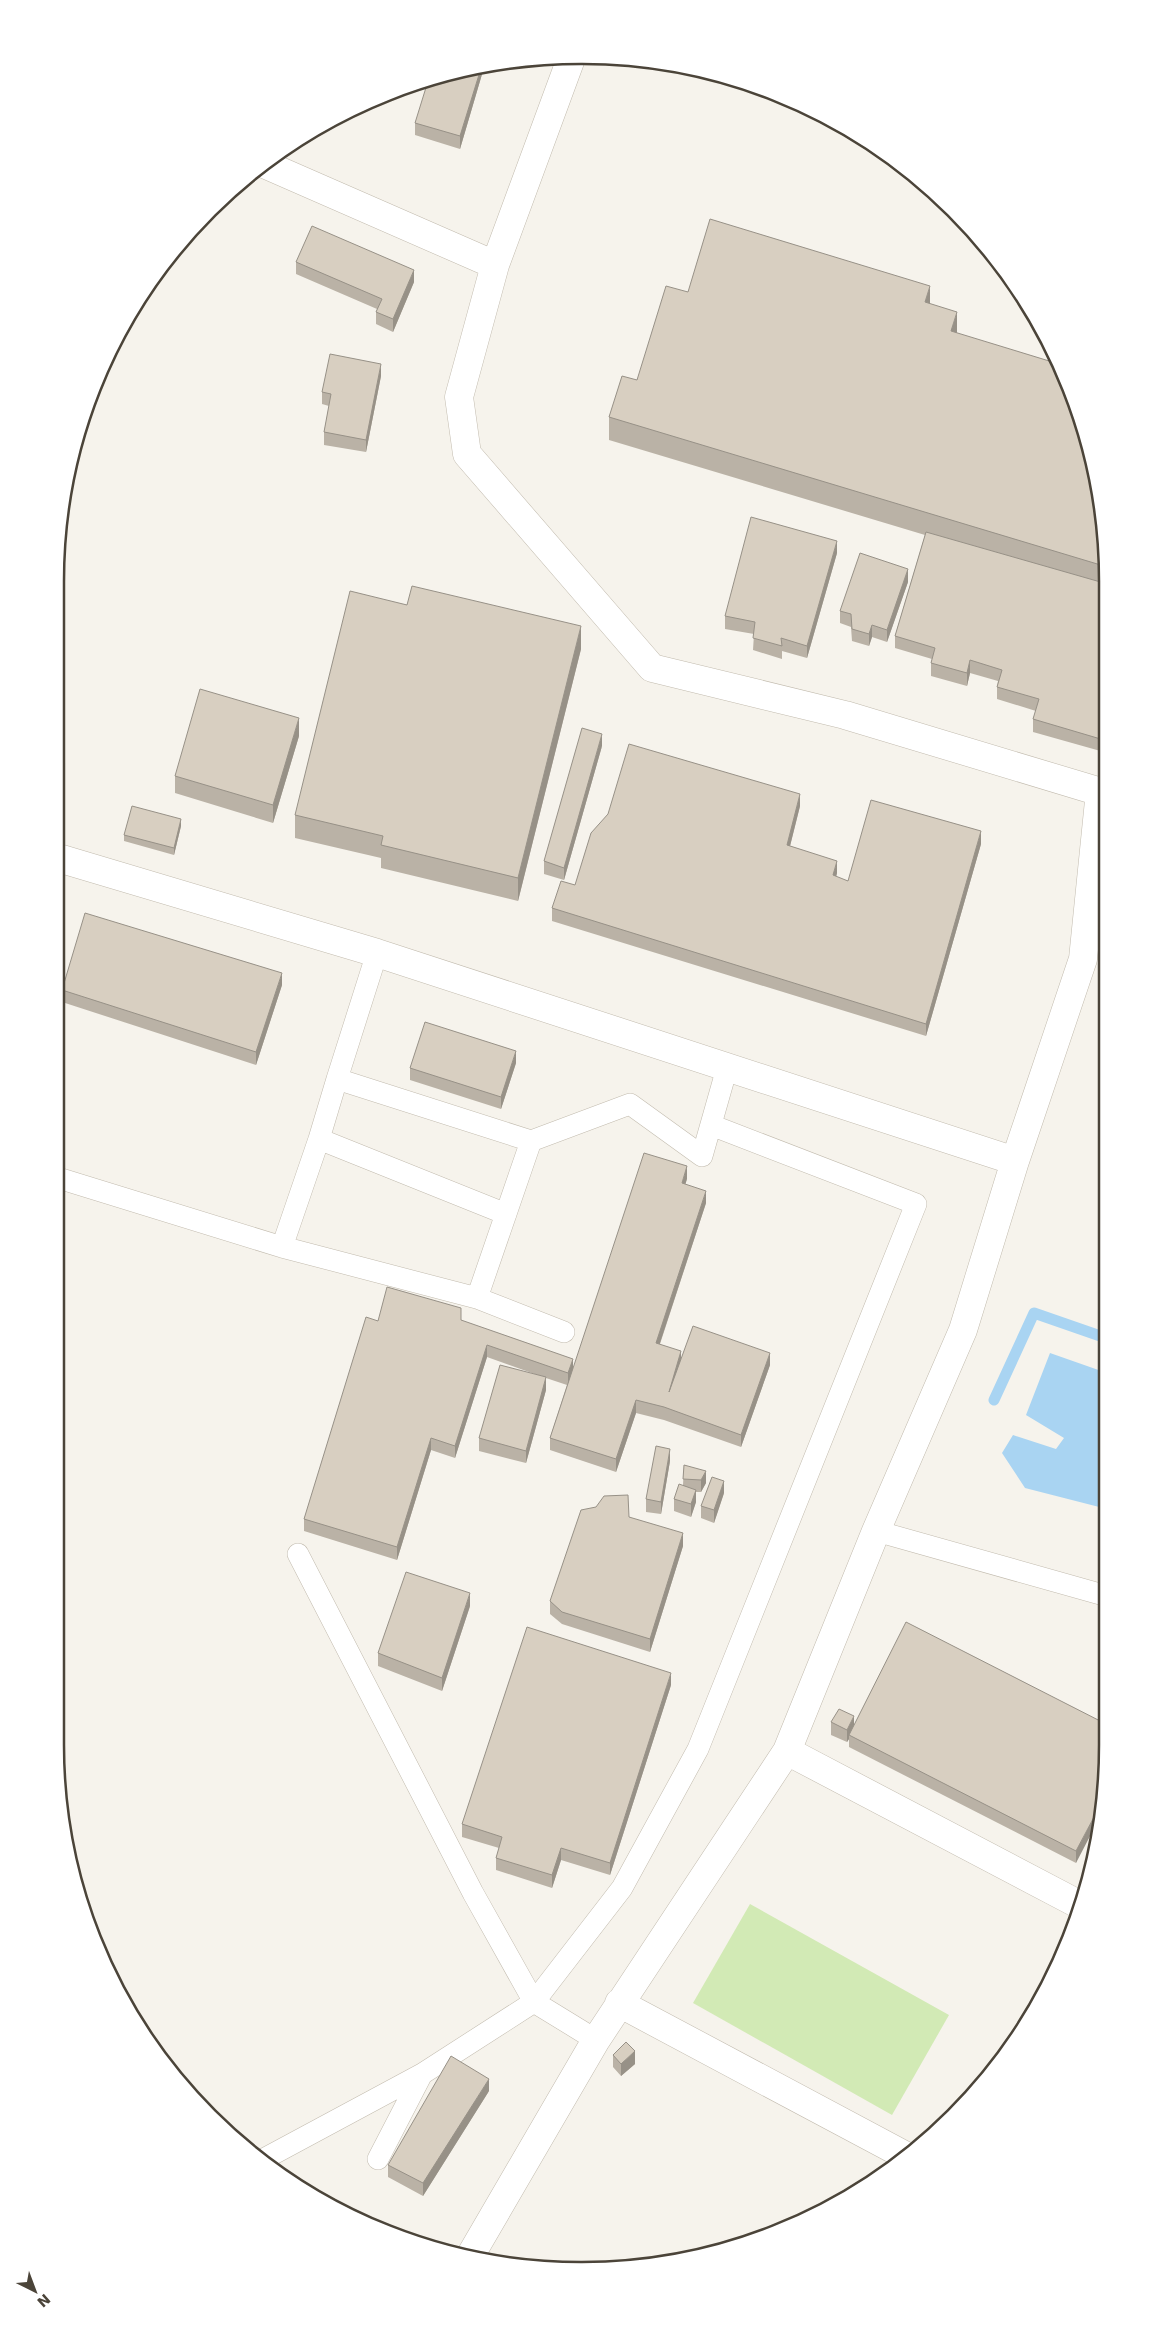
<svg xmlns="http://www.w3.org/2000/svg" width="1163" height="2326" font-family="'DejaVu Sans',sans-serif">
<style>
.green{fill:#d2eab5}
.water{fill:#a9d4f2}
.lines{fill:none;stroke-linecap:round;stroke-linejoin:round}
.stream{stroke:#a9d4f2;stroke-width:11}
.lane-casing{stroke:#c2bbae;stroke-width:22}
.street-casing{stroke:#c2bbae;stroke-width:29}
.lane{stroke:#fff;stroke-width:21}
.street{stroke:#fff;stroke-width:28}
.wall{fill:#bab2a6}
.shaded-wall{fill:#979187}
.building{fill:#d8cfc1;stroke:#979187}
.rim{fill:none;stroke:#4b4439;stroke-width:2.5}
</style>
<rect width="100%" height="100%" fill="#f6f3ec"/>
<path class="green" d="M750 1904 949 2015 892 2115 693 2003Z"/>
<path class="water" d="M1050 1353 1107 1373V1509L1025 1488 1002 1453 1013 1435 1056 1449 1064 1438 1026 1415Z"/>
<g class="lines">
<path class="stream" d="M994 1400 1034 1313 1106 1338"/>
<defs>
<path id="lane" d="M377 953 337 1079 531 1141 630 1104 702 1156 727 1068
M319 1139 337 1079
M531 1141 477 1298 564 1332
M55 1177 282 1247
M477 1298 282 1247 319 1139 506 1214
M876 1531 1107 1596
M298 1554 473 1893 534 2002 622 1888 698 1749 916 1204 711 1125
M378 2159 422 2074 534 2002 596 2040
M262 2160 422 2074"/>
<path id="street" d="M572 56 495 265 459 397 467 454 652 668 845 715 1104 793
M264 164 495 265
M55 857 377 953 1015 1161
M787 1751 1080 1905
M619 2003 908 2157
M469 2258 596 2040 787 1751 876 1531 963 1330 1015 1161 1083 959 1100 791"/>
</defs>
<use href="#lane" class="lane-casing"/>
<use href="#street" class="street-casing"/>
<use href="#lane" class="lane"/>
<use href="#street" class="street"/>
</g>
<path class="wall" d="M485 64 460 149 415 135V123L479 65Z
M296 262 414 282 393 332 376 324V312L377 309 296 274Z
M688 292 930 304 957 333 1103 512 1104 752 1033 732V719L1036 711 997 699V687L998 681 970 673 967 686 931 676V663L932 659 895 648V636L925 535 609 440V417L637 380Z
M381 376 366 452 324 445V432L329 406 322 404V392Z
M837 553 807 658 782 651V659L753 650 754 634 725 629V616Z
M908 582 887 642 872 637 869 646 852 641 851 627 840 623V611Z
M407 605 581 649 518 901 381 868V858L295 838V815Z
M299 736 273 823 175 793V776Z
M602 746 564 880 544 874V861Z
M800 806 790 846 837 873 836 877 848 881 981 844 926 1036 552 921V908Z
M181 826 174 855 124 841V835Z
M282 985 256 1065 62 1002V990Z
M516 1063 501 1109 410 1080V1068Z
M687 1179 685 1184 706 1203 660 1344 681 1359 770 1365 741 1447 664 1420 636 1413 616 1472 550 1450V1438L567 1385 546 1378V1390L526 1463 479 1451V1438L543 1377 487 1357 455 1458 431 1450 397 1560 304 1531V1519L378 1321 461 1320 573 1369Z
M670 1461 661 1514 646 1512V1499Z
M684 1465 706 1483 701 1492H696V1502L691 1517 674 1511V1499L683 1485Z
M724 1493 714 1523 701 1518V1506Z
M629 1517 683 1546 650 1652 562 1624 550 1614V1601Z
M470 1606 442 1691 378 1666V1653Z
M671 1685 610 1875 561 1860 552 1888 496 1870V1858L499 1848 462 1837V1824Z
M831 1722 854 1724 1108 1725 1076 1863 849 1747V1739L847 1742 831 1735Z
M613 2055 635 2064 621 2076 613 2067Z
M489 2091 423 2196 388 2177V2165Z"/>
<path class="shaded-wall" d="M485 64 460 149V136L482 65Z
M414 270V282L393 332V319Z
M930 286V308L925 302Z
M957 312V334L951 331Z
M103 364 93 388 95 380Z
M381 364V376L366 452V440Z
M837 541V553L807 658V646Z
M908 569V582L887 642V630Z
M872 625V637L869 646V634Z
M581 626V649L518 901V878Z
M970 660V673L967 686V673Z
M299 718V736L273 823V805Z
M602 734V746L564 880V868Z
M800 794V806L787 858V845Z
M181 819V826L174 855V848Z
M981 831V844L926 1036V1024Z
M837 861V873L833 888V875Z
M282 973V985L256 1065V1052Z
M516 1051V1063L501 1109V1097Z
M687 1166V1179L682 1195V1183Z
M706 1191V1203L656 1355V1343Z
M487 1345V1357L455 1458V1446Z
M681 1351V1363L669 1392Z
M770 1353V1365L741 1447V1435Z
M573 1359V1371L568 1385V1373Z
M546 1377V1390L526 1463V1451Z
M636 1400V1413L616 1472V1459Z
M431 1438V1450L397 1560V1547Z
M670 1449V1461L661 1514V1502Z
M706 1471V1483L701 1492V1480Z
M724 1481V1493L714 1523V1510Z
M696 1490V1502L691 1517V1504Z
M683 1533V1546L650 1652V1639Z
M470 1593V1606L442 1691V1678Z
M671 1673V1685L610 1875V1863Z
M854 1716V1728L849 1735V1739L847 1742V1730Z
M1103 1800 1101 1815 1076 1863V1851Z
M561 1848V1860L552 1888V1875Z
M635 2051V2064L621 2076V2064Z
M489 2079V2091L423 2196V2183Z"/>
<path class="building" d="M479 65H482L460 136 415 123 428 81Z
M710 219 930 286 925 302 957 312 951 331 1059 364 1068 380 1103 512 1104 566 609 417 622 376 637 380 666 286 688 292Z
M312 226 414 270 393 319 376 312 382 299 296 262Z
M330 354 381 364 366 440 324 432 331 394 322 392Z
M751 517 837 541 807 646 781 638 782 646 753 638 755 622 725 616Z
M926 532 1104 583V740L1033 719 1039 699 997 687 1002 670 970 660 967 673 931 663 935 648 895 636Z
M860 553 908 569 887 630 872 625 869 634 852 629 851 614 840 611Z
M412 586 581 626 518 878 381 845 383 836 295 815 350 591 407 605Z
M200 689 299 718 273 805 175 776Z
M582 728 602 734 564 868 544 861Z
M629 744 800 794 787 845 837 861 833 875 848 881 871 800 981 831 926 1024 552 908 561 881 575 885 591 833 608 814Z
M132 806 181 819 174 848 124 835Z
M85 913 282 973 256 1052 62 990Z
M425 1022 516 1051 501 1097 410 1068Z
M644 1153 687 1166 682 1183 706 1191 656 1343 681 1351 669 1392 693 1326 770 1353 741 1435 664 1407 636 1400 616 1459 550 1438Z
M387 1287 461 1308V1320L573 1359 568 1373 487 1345 455 1446 431 1438 397 1547 304 1519 366 1317 378 1321Z
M500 1365 546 1377 526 1451 479 1438Z
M656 1446 670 1449 661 1502 646 1499Z
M684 1465 706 1471 701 1480 683 1479Z
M712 1477 724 1481 714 1510 701 1506Z
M679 1484 696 1490 691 1504 674 1499Z
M628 1495 629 1517 683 1533 650 1639 562 1612 550 1601 581 1510 596 1507 604 1496Z
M406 1572 470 1593 442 1678 378 1653Z
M906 1622 1108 1725V1745L1103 1800 1076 1851 849 1735Z
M527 1627 671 1673 610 1863 561 1848 552 1875 496 1858 502 1837 462 1824Z
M839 1709 854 1716 847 1730 831 1722Z
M626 2042 635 2051 621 2064 613 2055Z
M451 2056 489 2079 423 2183 388 2165Z"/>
<path d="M0 0H1163V2326H0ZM581 64H582A517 517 0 0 1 1099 581V1745A517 517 0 0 1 582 2262H581A517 517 0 0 1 64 1745V581A517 517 0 0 1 581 64Z" fill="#fff" fill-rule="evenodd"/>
<path class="rim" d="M581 64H582A517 517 0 0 1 1099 581V1745A517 517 0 0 1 582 2262H581A517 517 0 0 1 64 1745V581A517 517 0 0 1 581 64Z"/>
<g transform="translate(35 2291) rotate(138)" stroke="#ffffff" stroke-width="4" paint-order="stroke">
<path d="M0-4L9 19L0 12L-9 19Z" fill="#4b4439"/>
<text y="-8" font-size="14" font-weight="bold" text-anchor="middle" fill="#4b4439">N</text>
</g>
</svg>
